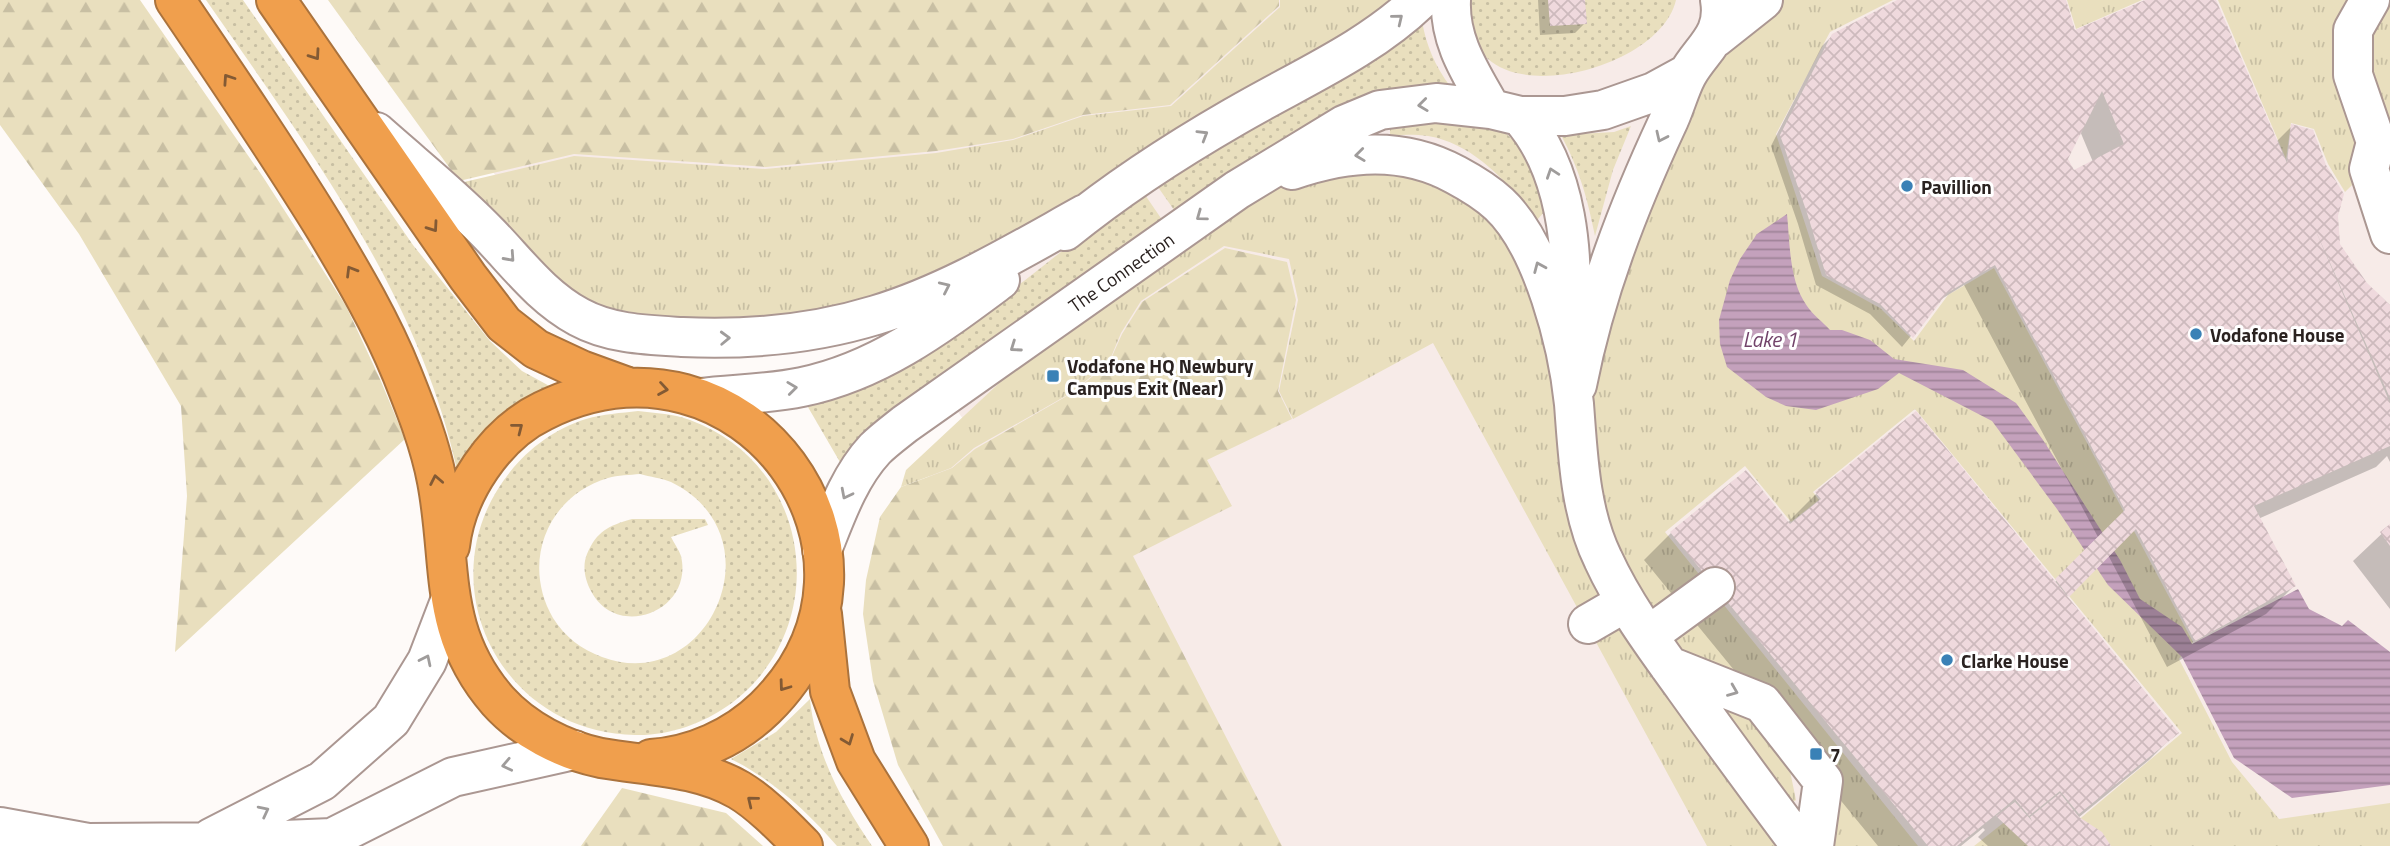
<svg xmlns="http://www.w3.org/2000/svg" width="2390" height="846" font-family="'Titillium Web',sans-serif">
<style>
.built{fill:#f7ebe8}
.grass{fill:url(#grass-dots);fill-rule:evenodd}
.forest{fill:url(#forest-firs)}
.park{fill:url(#park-tufts)}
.water{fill:url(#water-rules)}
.shadow{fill:#0003;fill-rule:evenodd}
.building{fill:url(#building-cross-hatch);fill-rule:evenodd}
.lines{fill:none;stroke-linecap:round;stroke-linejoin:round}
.minor-casing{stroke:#ab9792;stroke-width:42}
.highway-casing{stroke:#ab733d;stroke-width:42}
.minor{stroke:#fff;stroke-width:38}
.highway{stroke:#f09f4d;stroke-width:38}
.oneway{stroke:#9f9c9b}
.oneway2{stroke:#835a34}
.poi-dot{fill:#3a81b6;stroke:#fff;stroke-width:2.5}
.labels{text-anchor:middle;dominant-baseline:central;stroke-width:6;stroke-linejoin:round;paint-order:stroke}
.poi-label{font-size:19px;font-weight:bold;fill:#2a2220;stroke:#fff;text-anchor:start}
.street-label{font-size:19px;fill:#2a2220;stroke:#fff}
.water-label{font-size:21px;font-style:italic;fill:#72436a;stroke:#fff}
</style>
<defs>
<pattern id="grass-dots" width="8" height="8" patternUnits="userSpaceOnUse" patternTransform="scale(1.75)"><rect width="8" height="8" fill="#e9dfbe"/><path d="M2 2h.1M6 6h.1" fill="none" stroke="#c8bfa3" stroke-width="1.8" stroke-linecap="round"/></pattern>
<pattern id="forest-firs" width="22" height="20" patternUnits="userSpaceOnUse" patternTransform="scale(1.75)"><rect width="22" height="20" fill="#e9dfbe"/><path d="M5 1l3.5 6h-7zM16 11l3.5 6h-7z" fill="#c8bfa3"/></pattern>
<pattern id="park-tufts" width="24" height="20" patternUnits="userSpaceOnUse" patternTransform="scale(1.75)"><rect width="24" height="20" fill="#e9dfbe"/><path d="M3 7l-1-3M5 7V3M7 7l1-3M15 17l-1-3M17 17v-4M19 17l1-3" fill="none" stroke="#c8bfa3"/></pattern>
<pattern id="water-rules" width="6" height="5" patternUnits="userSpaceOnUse" patternTransform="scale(1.75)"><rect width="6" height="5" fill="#c4a1bc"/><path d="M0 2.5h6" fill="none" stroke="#9f8398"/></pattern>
<pattern id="building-cross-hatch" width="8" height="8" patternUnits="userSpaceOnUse" patternTransform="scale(1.75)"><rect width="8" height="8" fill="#efd9dd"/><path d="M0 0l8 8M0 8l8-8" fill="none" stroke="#cdbabd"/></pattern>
</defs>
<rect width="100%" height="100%" fill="#fefaf8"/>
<path class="built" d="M737 0H2390V846H966L914 495 969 427 842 254 547 243 480 155Z"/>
<path class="grass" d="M206 0H243L413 245 490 341 522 371 555 389 457 470C419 294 307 146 206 0Z
M1471 0H1676C1662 61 1534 100 1488 59 1479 51 1476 41 1472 31 1469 20 1466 11 1471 0Z
M1422 21C1426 45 1435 66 1450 86L1179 217 1153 180Z
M1440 122C1460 124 1487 122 1505 133 1523 144 1538 190 1546 210L1537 220C1509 184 1475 144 1428 136 1415 134 1402 135 1390 135V125Z
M1631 126 1613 170 1595 236C1587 197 1580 171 1561 135L1614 132Z
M1141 189 1167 227 844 469 805 402 923 350 1024 281Z
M638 411C656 413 674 414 690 420 814 465 834 629 729 705 702 724 668 736 635 735 499 733 424 579 510 472 529 448 556 428 586 419 603 414 621 413 638 411ZM640 474C650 477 662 478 671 482 781 536 708 697 602 657 581 649 565 637 553 618 521 563 547 496 608 478 618 475 630 475 640 474Z
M632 519H705L708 525 671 537C674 543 679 550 681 556 694 611 617 641 591 591 585 580 582 566 587 554 597 531 608 526 632 519Z
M810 699C815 752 842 802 872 846H837C807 811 773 780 731 759L776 732Z"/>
<path class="forest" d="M0 0H140L263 177 346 306 380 379 405 439 175 652 187 496 181 406 79 234 0 125Z
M328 0H1279V6L1170 105 1083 115 1013 139 936 151 766 167 574 154 459 181Z
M1225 248 1287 262 1296 300 1278 391 1292 419 1207 460 1232 506 1133 556 1282 846H943L898 765 873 681 863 614 866 580 880 517 901 487 952 468 975 449 1072 393 1109 363 1122 334 1142 302Z
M622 788 726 813 763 846H581Z"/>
<path class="park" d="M1280 0H1410L1079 207 870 306 657 326 583 309 460 183 574 156 765 169 936 153 1013 140 1083 116 1171 106 1280 7Z
M1766 0H1893L1830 32 1776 134 1822 276 1880 308 1914 341 1948 295 1994 268 2193 642 2179 659 2232 762 2279 819 2390 803V846H2093L2076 822 2182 733 1915 409 1813 492 1819 500 1791 522 1745 466 1665 532 1918 846H1823L1831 780 1765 696 1672 662 1595 527 1590 341 1672 121Z
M2067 0H2142L2076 29Z
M2218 0H2383L2390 5V148L2345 192 2328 164 2314 129 2291 123 2286 159Z
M1417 163 1519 235 1582 503 1797 846H1707L1433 343 1293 419 1279 391 1298 300 1289 259 1224 246 1141 301 1121 333 1109 362 1071 393 974 448 951 468 901 487 906 470 1072 315 1239 193 1313 169Z
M1723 708 1747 716 1790 771 1796 800 1790 804Z
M2016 813 2063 846H1974Z"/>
<path class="water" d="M1787 214C1790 244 1789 281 1807 306 1813 315 1823 322 1830 330H1842L1870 340 1894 359 1963 370 2016 403 2043 440 2120 560 2140 599 2182 627 2192 644 2298 589 2309 609 2342 626 2348 620 2390 652V785L2292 798 2234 758 2182 657 2108 585 2057 509 1992 421 1899 373 1878 389 1816 410 1786 406 1766 397 1727 367 1720 344 1719 320 1730 280 1740 259 1757 234Z"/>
<path class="shadow" d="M1538 0H1583L1585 23 1575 33 1540 35Z
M1900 0H2064L2074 32 2150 0H2214L2276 142 2292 126 2336 216 2338 244 2366 285 2390 308V462L2387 456 2376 467 2258 519 2294 586 2266 614 2167 667 2108 555 2066 597 2176 733 2149 760 2078 818 2109 846H1988L1978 837 1985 830 1983 828 1961 846H1878L1644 560 1671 533 1787 523 1816 494 2054 583 2099 539 1964 285 1940 300 1902 347 1870 314 1816 285 1798 224 1771 146 1822 46 1833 35ZM2080 131 2093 162 2073 172 2064 163Z
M2390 526V609L2353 561Z"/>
<path class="building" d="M1548 0H1585L1587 24 1550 26Z
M1897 0H2066L2075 30 2145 0H2216L2287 163 2291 124 2313 130 2326 165 2344 194 2338 216 2340 244 2367 283 2390 305V398L2311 220 2390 403V446L2254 506 2296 586 2195 641 2136 529 2069 597 2055 579 2125 510 1995 265 1947 293 1913 338 1880 304 1826 275 1807 213 1780 135 1832 34ZM2102 91 2124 144 2074 170 2068 159Z
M1916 411 2179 733 2079 814 2060 791 2029 816 2015 799 1957 846H1928L1670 532 1746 470 1790 524 1821 499 1815 492Z
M2390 524V546L2380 532Z
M2060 793 2079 817 2102 832 2111 846H2028L1996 816 2015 802 2032 821 2030 817Z"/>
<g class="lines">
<defs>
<path id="minor" d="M1451 0C1449 42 1471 73 1491 109
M2370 0 2353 30V75L2376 142 2369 169 2390 234
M1715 38 1763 0
M1520 116C1569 171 1574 257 1570 328
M376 132C414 166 455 198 490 235 518 264 542 297 579 317 610 334 647 335 682 337 746 340 814 334 876 315 949 293 1018 251 1085 214
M1292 170C1348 151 1403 146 1456 175 1471 183 1486 192 1499 204 1543 245 1568 346 1574 404 1578 456 1580 512 1603 559 1624 605 1656 648 1685 688 1723 741 1762 794 1801 846
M1065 231C1118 188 1175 151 1234 117 1297 80 1367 51 1420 0
M1577 385C1595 293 1628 208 1667 124 1675 108 1679 90 1687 75 1702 48 1726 36 1720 0
M700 398C733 394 769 394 802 387 879 371 938 326 1000 280
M822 550C836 515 849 477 875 449 884 440 895 432 905 424L1237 190 1344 125 1380 110 1436 103 1491 109 1520 116H1565L1603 110 1654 92 1687 74
M1588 624 1626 602
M1649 635 1715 587
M1669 666 1762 703 1823 781 1814 846
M0 827 88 843 238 842 332 838 453 777 574 750
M211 838 322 781 391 720 427 661 450 601"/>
<path id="highway" d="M175 0C226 75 277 150 325 228 353 275 381 322 402 374 416 409 430 444 437 481 453 565 437 631 498 701 524 730 563 750 601 758 647 766 698 766 739 790 761 803 785 828 803 846
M276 0 468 277 504 324 536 349 581 370 625 386
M450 546C456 492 495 434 543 411 744 311 920 556 765 708 734 738 693 756 651 759
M822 614 830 691 856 761 909 846"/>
</defs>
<use href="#minor" class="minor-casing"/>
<use href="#highway" class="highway-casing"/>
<use href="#minor" class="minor"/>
<use href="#highway" class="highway"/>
</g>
<defs><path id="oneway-chevron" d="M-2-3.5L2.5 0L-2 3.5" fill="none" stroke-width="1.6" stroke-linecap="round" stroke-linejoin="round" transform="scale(1.75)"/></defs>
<g class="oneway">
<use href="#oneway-chevron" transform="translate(1398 19) rotate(-39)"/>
<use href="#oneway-chevron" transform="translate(1423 105) rotate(173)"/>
<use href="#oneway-chevron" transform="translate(1203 135) rotate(-31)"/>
<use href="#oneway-chevron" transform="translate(1661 137) rotate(115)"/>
<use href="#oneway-chevron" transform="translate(1360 155) rotate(173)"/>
<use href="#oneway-chevron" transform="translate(1552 173) rotate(-109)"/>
<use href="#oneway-chevron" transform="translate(1201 216) rotate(144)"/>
<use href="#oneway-chevron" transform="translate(510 257) rotate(48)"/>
<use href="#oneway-chevron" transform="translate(1539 267) rotate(-113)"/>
<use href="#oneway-chevron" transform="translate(945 287) rotate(-25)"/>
<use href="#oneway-chevron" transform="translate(725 338) rotate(-2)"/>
<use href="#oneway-chevron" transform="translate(1015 347) rotate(145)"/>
<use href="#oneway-chevron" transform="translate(792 388) rotate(-7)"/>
<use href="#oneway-chevron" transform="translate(846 494) rotate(117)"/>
<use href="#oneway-chevron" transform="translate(426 660) rotate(-64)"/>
<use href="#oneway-chevron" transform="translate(1733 691) rotate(22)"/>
<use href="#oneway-chevron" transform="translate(507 765) rotate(168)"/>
<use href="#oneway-chevron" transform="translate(264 811) rotate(-27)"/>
</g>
<g class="oneway2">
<use href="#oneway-chevron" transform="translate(315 55) rotate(55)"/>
<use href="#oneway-chevron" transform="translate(228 79) rotate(-124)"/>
<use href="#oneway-chevron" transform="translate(433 227) rotate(55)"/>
<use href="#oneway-chevron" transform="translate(351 271) rotate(-121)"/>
<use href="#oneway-chevron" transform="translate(663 389) rotate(9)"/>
<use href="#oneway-chevron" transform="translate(518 428) rotate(-38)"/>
<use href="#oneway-chevron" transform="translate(436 480) rotate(-101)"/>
<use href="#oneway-chevron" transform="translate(784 686) rotate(126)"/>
<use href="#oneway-chevron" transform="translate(848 740) rotate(69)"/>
<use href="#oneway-chevron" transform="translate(752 801) rotate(-141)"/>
</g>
<g class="poi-dot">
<circle cx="1907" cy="186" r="7"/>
<circle cx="2196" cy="334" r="7"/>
<rect x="1046" y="369" width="14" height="14" rx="3.5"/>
<circle cx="1947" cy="660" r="7"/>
<rect x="1809" y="747" width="14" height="14" rx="3.5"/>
</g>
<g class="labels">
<g class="poi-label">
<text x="1921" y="186">Pavillion</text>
<text x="2210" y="334">Vodafone House</text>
<text x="1067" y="365">Vodafone HQ Newbury<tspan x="1067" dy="22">Campus Exit (Near)</tspan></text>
<text x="1961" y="660">Clarke House</text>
<text x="1830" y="754">7</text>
</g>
<g class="street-label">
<text transform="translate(1121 272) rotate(-35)">The Connection</text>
</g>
<g class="water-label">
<text x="1770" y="339">Lake 1</text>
</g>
</g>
</svg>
